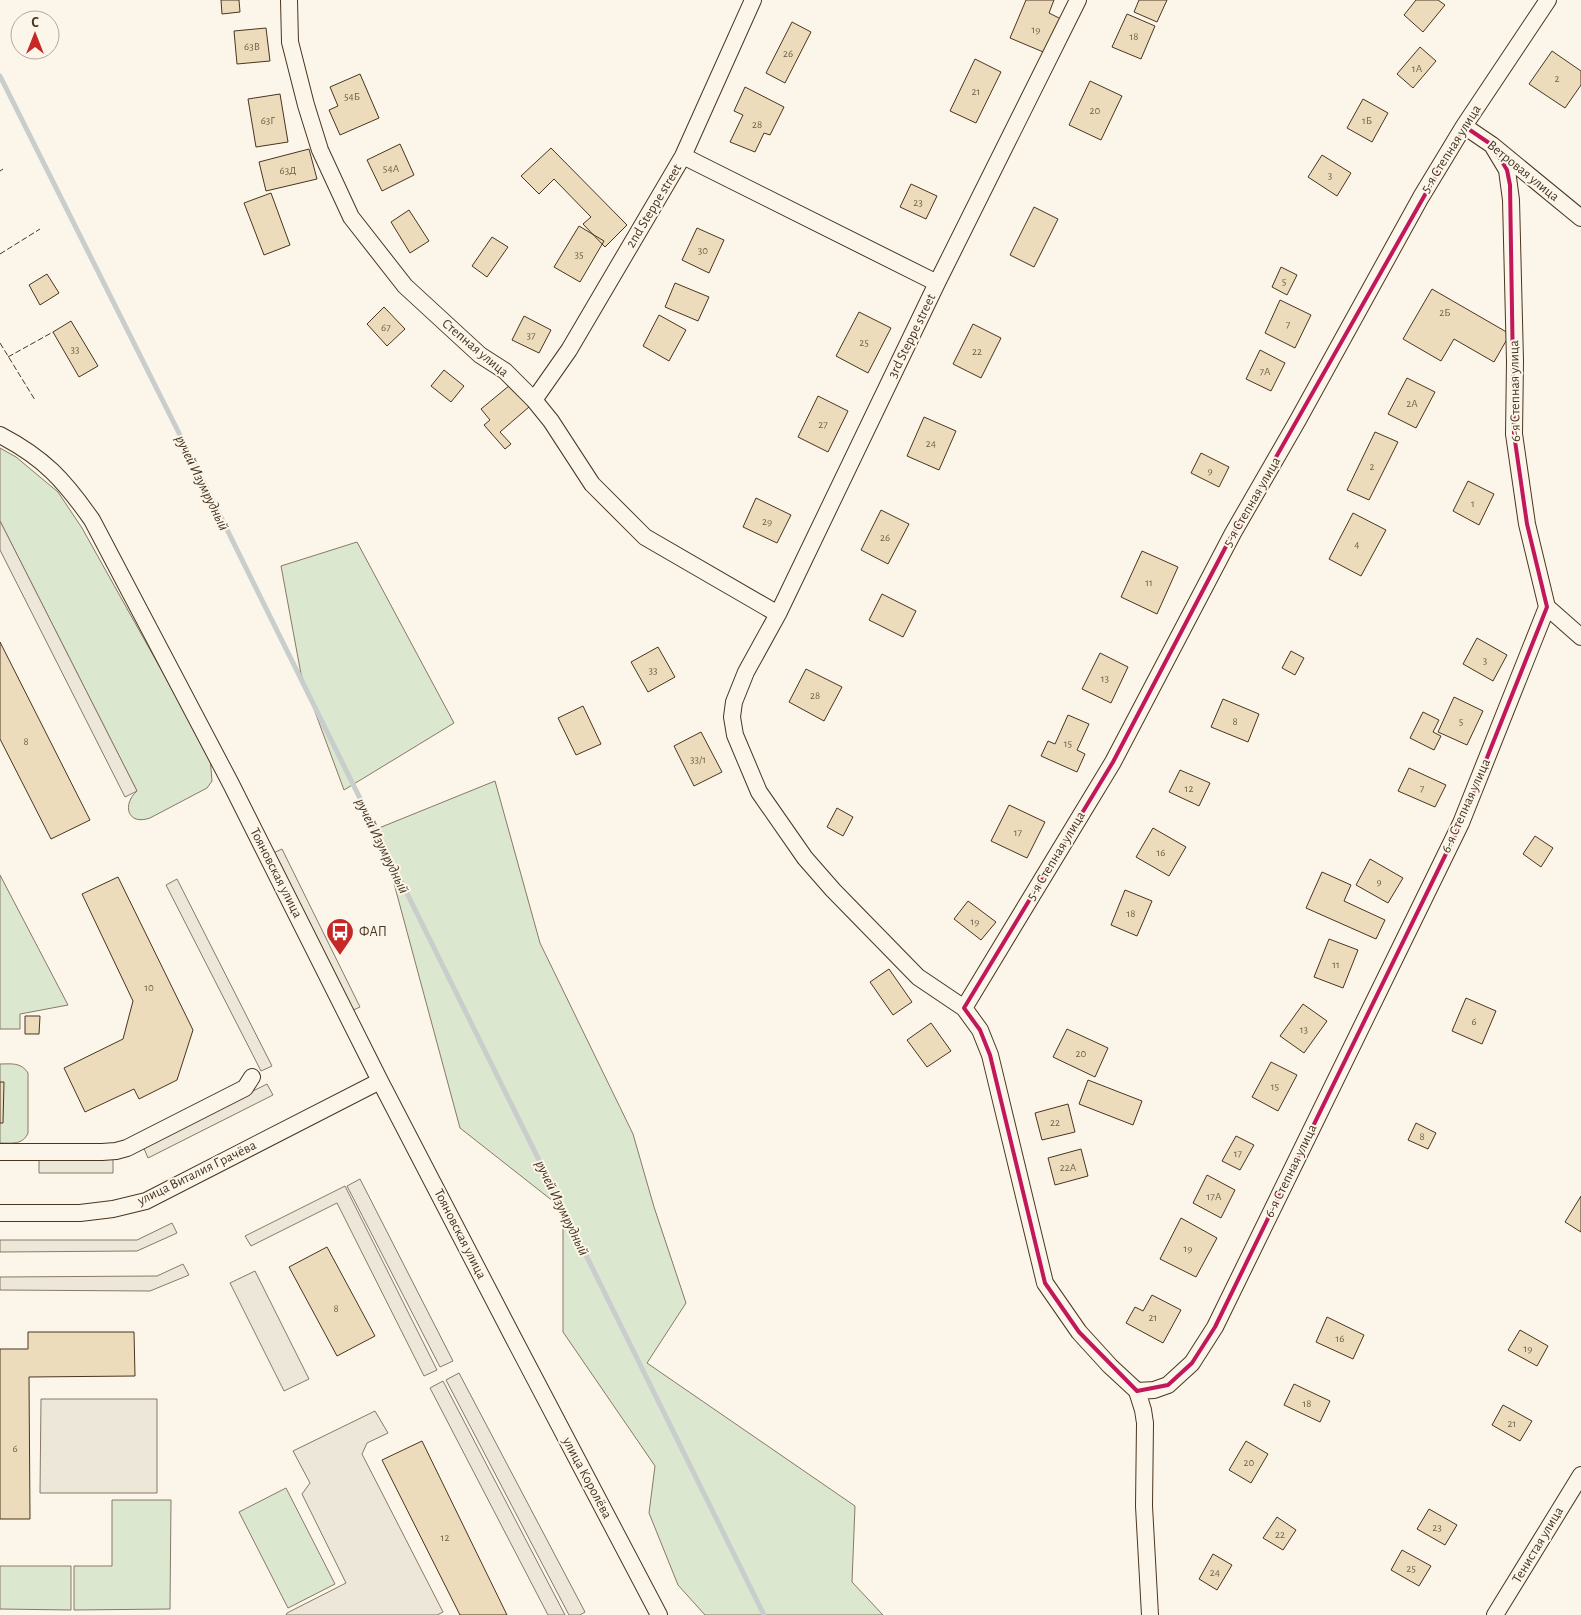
<svg xmlns="http://www.w3.org/2000/svg" width="1581" height="1615" font-family="'Alegreya Sans',sans-serif">
<style>
.green{fill:#dce7d0;stroke:#887966}
.parking{fill:#ede7d9;stroke:#887966}
.lines{fill:none;stroke-linecap:round;stroke-linejoin:round}
.stream{stroke:#c9cecd;stroke-width:5}
.building{fill:#ecdcbc;stroke:#4a3520}
.minor-casing{stroke:#4a3520;stroke-width:18}
.minor{stroke:#fbf6e9;stroke-width:16}
.fence{stroke:#4a3520;stroke-width:1;stroke-dasharray:6 2.5;stroke-linecap:butt}
.marked{fill:none;stroke:#c2185b;stroke-width:4;stroke-linejoin:round}
.labels{text-anchor:middle;dominant-baseline:central;stroke-width:4;stroke-linejoin:round;paint-order:stroke}
.number-label{font-size:11px;fill:#725f47}
.street-label{font-size:14px;fill:#4a3520;stroke:#fbf6e9}
.poi-label{font-size:14px;fill:#4a3520;stroke:#fbf6e9;text-anchor:start}
.water-label{font-size:15px;font-style:italic;fill:#4a3520;stroke:#fbf6e9}
</style>
<rect width="100%" height="100%" fill="#fbf6e9"/>
<path class="green" d="M0 448 16 457 58 492 82 528 210 757 212 781 207 788 150 818C127 826 122 804 137 791L0 521Z
M357 542 454 723 344 790 301 674 281 566Z
M495 781 540 943 633 1134 654 1207 686 1303 647 1363 855 1506 852 1582 883 1615H705L678 1585 649 1513 655 1466 563 1332V1209L460 1128 379 828Z
M0 875 68 1005 20 1014V1029H0Z
M0 1064C11 1064 21 1062 28 1073V1133C23 1145 12 1143 0 1143Z
M286 1488 335 1584 288 1608 239 1512Z
M112 1500H171L170 1609 74 1610V1566H112Z
M0 1566H71V1610L0 1609Z"/>
<path class="parking" d="M0 521 137 791 125 797 0 550Z
M282 849 360 1007 349 1012 271 854Z
M177 879 272 1066 261 1071 166 885Z
M267 1084 273 1095 148 1158 143 1146Z
M113 1158V1173H39V1159Z
M360 1179 453 1361 440 1367 347 1186Z
M345 1186 437 1370 424 1376 337 1203 251 1246 245 1236Z
M172 1223 177 1233 137 1251 0 1252V1240H137Z
M183 1264 189 1275 150 1291 0 1290V1277L157 1276Z
M255 1271 309 1379 284 1391 230 1283Z
M459 1373 585 1612 580 1615H569L446 1380Z
M443 1381 565 1615H548L430 1388Z
M41 1399H157V1493H40Z
M375 1411 388 1433 367 1443 362 1454 443 1612 437 1615H286L287 1613 346 1583 302 1494 310 1483 293 1451Z"/>
<g class="lines">
<path class="stream" d="M0 76 206 487 764 1615"/>
</g>
<path class="building" d="M221 0H239L240 12 222 14Z
M1026 0H1054L1049 13 1063 20 1048 54 1010 38Z
M1139 0H1167L1157 22 1134 12Z
M1416 0H1438L1445 5 1423 32 1404 15Z
M1127 14 1155 26 1141 59 1112 47Z
M792 22 811 32 785 83 766 73Z
M266 28 270 61 237 64 234 31Z
M1420 47 1436 61 1413 88 1397 74Z
M1552 51 1581 71V85L1565 108 1529 84Z
M975 59 1001 72 976 123 950 111Z
M360 74 379 118 340 135 329 110 338 106 330 87Z
M1090 81 1122 96 1101 140 1069 125Z
M745 87 784 107 770 135 764 133 755 152 730 142 743 115 734 111Z
M280 94 288 142 256 147 248 99Z
M1363 99 1388 113 1372 142 1347 128Z
M400 144 414 175 382 191 367 160Z
M551 148 627 225 605 247 583 224 591 217 554 179 539 194 521 176Z
M309 149 317 179 266 191 259 162Z
M1322 155 1351 173 1337 196 1308 177Z
M911 184 937 196 926 219 900 207Z
M271 193 290 245 264 255 244 203Z
M1034 207 1058 219 1034 267 1010 255Z
M409 210 429 241 410 253 391 222Z
M579 226 604 241 580 282 554 267Z
M697 228 724 240 709 273 682 260Z
M492 237 508 247 487 277 472 266Z
M1281 267 1297 275 1287 295 1272 287Z
M47 274 59 293 40 305 29 285Z
M675 283 709 297 698 321 665 307Z
M1432 289 1510 334 1494 362 1454 339 1441 361 1403 339Z
M1280 300 1311 315 1295 348 1265 333Z
M384 307 405 329 387 346 367 324Z
M859 312 891 328 868 373 836 356Z
M659 315 686 330 669 361 643 346Z
M524 316 551 330 539 353 512 340Z
M71 321 98 366 79 377 53 332Z
M973 324 1001 338 981 378 953 364Z
M1260 350 1285 363 1271 391 1246 379Z
M444 370 464 386 451 402 431 386Z
M1407 378 1435 392 1416 428 1388 414Z
M510 385 529 407 500 432 511 444 505 449 484 425 490 420 481 409Z
M818 396 848 411 828 452 798 437Z
M924 417 956 431 939 470 907 456Z
M1375 432 1398 442 1369 500 1347 490Z
M1201 453 1229 467 1219 487 1191 473Z
M1468 481 1494 494 1479 525 1453 511Z
M756 498 791 515 777 543 743 527Z
M881 510 909 524 888 564 861 550Z
M1353 513 1386 530 1361 576 1329 559Z
M1142 551 1178 567 1157 614 1121 597Z
M882 594 916 611 903 637 869 620Z
M1477 638 1507 655 1493 681 1463 664Z
M0 642 90 820 51 839 0 739Z
M658 647 675 677 648 692 631 662Z
M1291 651 1304 658 1295 675 1282 668Z
M1100 653 1128 667 1111 703 1082 689Z
M806 669 842 687 824 721 789 702Z
M1454 697 1483 711 1467 745 1438 732Z
M1223 699 1259 714 1248 742 1211 727Z
M583 706 601 744 576 755 558 718Z
M1423 712 1439 720 1433 732 1441 736 1434 750 1410 738Z
M1068 715 1089 724 1077 750 1085 754 1077 772 1041 756 1048 741 1055 744Z
M701 732 722 772 694 786 674 746Z
M1409 768 1446 785 1435 807 1398 791Z
M1180 770 1210 783 1199 806 1169 792Z
M1009 805 1045 822 1027 858 991 841Z
M837 808 853 817 843 836 827 827Z
M1153 828 1186 847 1169 876 1136 857Z
M1535 836 1553 848 1541 867 1523 854Z
M1370 859 1403 878 1388 903 1356 885Z
M1322 872 1351 885 1344 901 1385 920 1376 939 1306 908Z
M118 877 193 1030 177 1080 139 1099 134 1089 85 1112 64 1068 123 1039 133 1001 82 894Z
M1125 890 1152 901 1137 936 1111 925Z
M968 901 996 922 981 940 954 919Z
M1329 939 1358 950 1343 988 1314 977Z
M889 969 912 1002 893 1015 870 982Z
M1466 998 1496 1011 1482 1044 1452 1031Z
M1303 1004 1327 1021 1304 1053 1280 1036Z
M25 1016H40L39 1034H25Z
M931 1023 951 1051 927 1067 907 1040Z
M1067 1029 1108 1048 1095 1077 1053 1057Z
M1271 1062 1297 1075 1278 1111 1252 1097Z
M1088 1080 1142 1101 1133 1125 1079 1104Z
M0 1082H4L3 1123H0Z
M1068 1104 1075 1132 1042 1140 1035 1113Z
M1416 1123 1436 1133 1428 1149 1408 1140Z
M1236 1136 1254 1145 1240 1170 1222 1161Z
M1081 1149 1088 1176 1055 1185 1048 1158Z
M1207 1175 1235 1190 1221 1218 1193 1203Z
M1581 1196V1232L1565 1222Z
M1181 1218 1217 1238 1196 1277 1160 1259Z
M327 1247 375 1336 337 1356 289 1267Z
M1152 1295 1181 1310 1163 1343 1126 1323 1135 1307 1143 1311Z
M1327 1317 1364 1335 1353 1359 1316 1342Z
M1520 1330 1548 1346 1537 1366 1508 1350Z
M28 1332H134L135 1376 29 1377 30 1519H0V1349H28Z
M1294 1384 1330 1401 1320 1422 1284 1405Z
M1503 1405 1532 1421 1520 1441 1492 1425Z
M422 1441 507 1615H460L382 1460Z
M1246 1441 1268 1454 1251 1483 1229 1470Z
M1429 1509 1457 1525 1445 1545 1417 1529Z
M1277 1517 1296 1530 1283 1550 1263 1538Z
M1402 1550 1431 1566 1419 1586 1391 1570Z
M1213 1554 1232 1565 1217 1590 1199 1579Z"/>
<g class="lines">
<defs>
<path id="minor" d="M289 0 290 42 306 105 320 150 351 217 405 286 480 355 505 371 534 400 551 421 592 484 645 537 778 614
M1078 0 937 283 778 614 746 672 734 702 732 717 735 735 759 792 805 858 833 890 918 977 964 1008 980 1030 990 1055 1045 1283 1079 1332 1110 1366 1137 1391 1143 1410 1145 1423 1144 1506 1150 1615
M1464 126 1492 145 1581 218
M683 156 937 283
M534 400 569 350 683 156 753 0
M0 435C44 458 64 480 92 520L231 784 380 1081 515 1341 659 1615
M1547 607 1581 637
M964 1008 1113 762 1233 533 1298 420 1421 197 1464 126 1548 0
M0 1152H102L116 1151 127 1148 245 1088 252 1077
M0 1213H80L113 1209 146 1201 380 1081
M1137 1391 1154 1390 1168 1385 1192 1363 1215 1327 1461 823 1547 607 1527 524 1514 434 1515 361 1511 200 1507 170 1492 145
M1495 1615 1581 1475"/>
</defs>
<use href="#minor" class="minor-casing"/>
<use href="#minor" class="minor"/>
<path class="fence" d="M0 171 3 169
M0 254 40 229
M0 343 35 400
M8 357 53 332"/>
</g>
<path class="marked" d="M1464 126 1492 145 1507 170 1510 185 1514 434 1527 524 1547 607 1461 823 1215 1327 1192 1363 1168 1385 1137 1391 1079 1332 1045 1283 990 1055 980 1030 964 1008 1113 762 1233 533Z"/>
<defs>
<symbol id="bus-pin" viewBox="-11 -11 22 30"><path d="M0 17L-7.5 6A9.5 9.5 0 1 1 7.5 6Z" fill="#c62828" stroke="#fbf6e9"/><path d="M-5-6H5V4H4V6H2V4H-2V6H-4V4H-5ZM-3.5-4V0h7V-4ZM-3.5 1.2v1.5H-2V1.2ZM2 1.2v1.5H3.5V1.2Z" fill="#fff"/></symbol>
</defs>
<g fill-rule="evenodd">
<use href="#bus-pin" x="324" y="916" width="32" height="43"/>
</g>
<g class="labels">
<g class="number-label">
<text x="1036" y="29">19</text>
<text x="1134" y="36">18</text>
<text x="252" y="46">63В</text>
<text x="788" y="53">26</text>
<text x="1417" y="68">1А</text>
<text x="1557" y="78">2</text>
<text x="976" y="91">21</text>
<text x="352" y="96">54Б</text>
<text x="1095" y="110">20</text>
<text x="268" y="120">63Г</text>
<text x="1367" y="120">1Б</text>
<text x="757" y="124">28</text>
<text x="391" y="168">54А</text>
<text x="288" y="170">63Д</text>
<text x="1330" y="175">3</text>
<text x="918" y="202">23</text>
<text x="703" y="250">30</text>
<text x="579" y="254">35</text>
<text x="1284" y="281">5</text>
<text x="1445" y="312">2Б</text>
<text x="1288" y="324">7</text>
<text x="386" y="327">67</text>
<text x="531" y="335">37</text>
<text x="864" y="342">25</text>
<text x="75" y="349">33</text>
<text x="977" y="351">22</text>
<text x="1265" y="371">7А</text>
<text x="1412" y="403">2А</text>
<text x="823" y="424">27</text>
<text x="931" y="443">24</text>
<text x="1372" y="466">2</text>
<text x="1210" y="470">9</text>
<text x="1473" y="503">1</text>
<text x="767" y="521">29</text>
<text x="885" y="537">26</text>
<text x="1357" y="544">4</text>
<text x="1149" y="582">11</text>
<text x="1485" y="660">3</text>
<text x="653" y="670">33</text>
<text x="1105" y="678">13</text>
<text x="815" y="695">28</text>
<text x="1235" y="721">8</text>
<text x="1461" y="721">5</text>
<text x="26" y="741">8</text>
<text x="1068" y="743">15</text>
<text x="698" y="759">33/1</text>
<text x="1189" y="788">12</text>
<text x="1422" y="788">7</text>
<text x="1018" y="832">17</text>
<text x="1161" y="852">16</text>
<text x="1379" y="881">9</text>
<text x="1131" y="913">18</text>
<text x="975" y="921">19</text>
<text x="1336" y="964">11</text>
<text x="149" y="987">10</text>
<text x="1474" y="1021">6</text>
<text x="1304" y="1029">13</text>
<text x="1081" y="1053">20</text>
<text x="1275" y="1086">15</text>
<text x="1055" y="1122">22</text>
<text x="1422" y="1136">8</text>
<text x="1238" y="1153">17</text>
<text x="1068" y="1167">22А</text>
<text x="1214" y="1196">17А</text>
<text x="1188" y="1248">19</text>
<text x="336" y="1308">8</text>
<text x="1153" y="1317">21</text>
<text x="1340" y="1338">16</text>
<text x="1528" y="1348">19</text>
<text x="1307" y="1403">18</text>
<text x="1512" y="1423">21</text>
<text x="15" y="1448">6</text>
<text x="1249" y="1462">20</text>
<text x="1437" y="1527">23</text>
<text x="1280" y="1534">22</text>
<text x="445" y="1537">12</text>
<text x="1411" y="1568">25</text>
<text x="1215" y="1572">24</text>
</g>
<g class="street-label">
<text transform="translate(1451 149) rotate(-58)">5-я Степная улица</text>
<text transform="translate(1523 171) rotate(39)">Ветровая улица</text>
<text transform="translate(654 206) rotate(-59)">2nd Steppe street</text>
<text transform="translate(912 336) rotate(-64)">3rd Steppe street</text>
<text transform="translate(475 348) rotate(40)">Степная улица</text>
<text transform="translate(1515 391) rotate(-91)">6-я Степная улица</text>
<text transform="translate(1252 502) rotate(-60)">5-я Степная улица</text>
<text transform="translate(1466 806) rotate(-66)">6-я Степная улица</text>
<text transform="translate(1056 856) rotate(-59)">5-я Степная улица</text>
<text transform="translate(276 873) rotate(63)">Тояновская улица</text>
<text transform="translate(1291 1171) rotate(-64)">6-я Степная улица</text>
<text transform="translate(197 1173) rotate(-26)">улица Виталия Грачёва</text>
<text transform="translate(460 1234) rotate(63)">Тояновская улица</text>
<text transform="translate(587 1478) rotate(62)">улица Королёва</text>
<text transform="translate(1538 1545) rotate(-59)">Тенистая улица</text>
</g>
<g class="poi-label">
<text x="359" y="932">ФАП</text>
</g>
<g class="water-label">
<text transform="translate(202 483) rotate(64)">ручей Изумрудный</text>
<text transform="translate(382 846) rotate(64)">ручей Изумрудный</text>
<text transform="translate(562 1208) rotate(64)">ручей Изумрудный</text>
</g>
</g>
<g transform="translate(35 35)"><circle r="24" fill="#fbf6e9" stroke="#b4a999"/>
<path d="M0-4L9 19L0 12L-9 19Z" fill="#c62828"/>
<text y="-8" font-size="14" font-weight="bold" text-anchor="middle" fill="#4a3520">С</text>
</g>
</svg>
